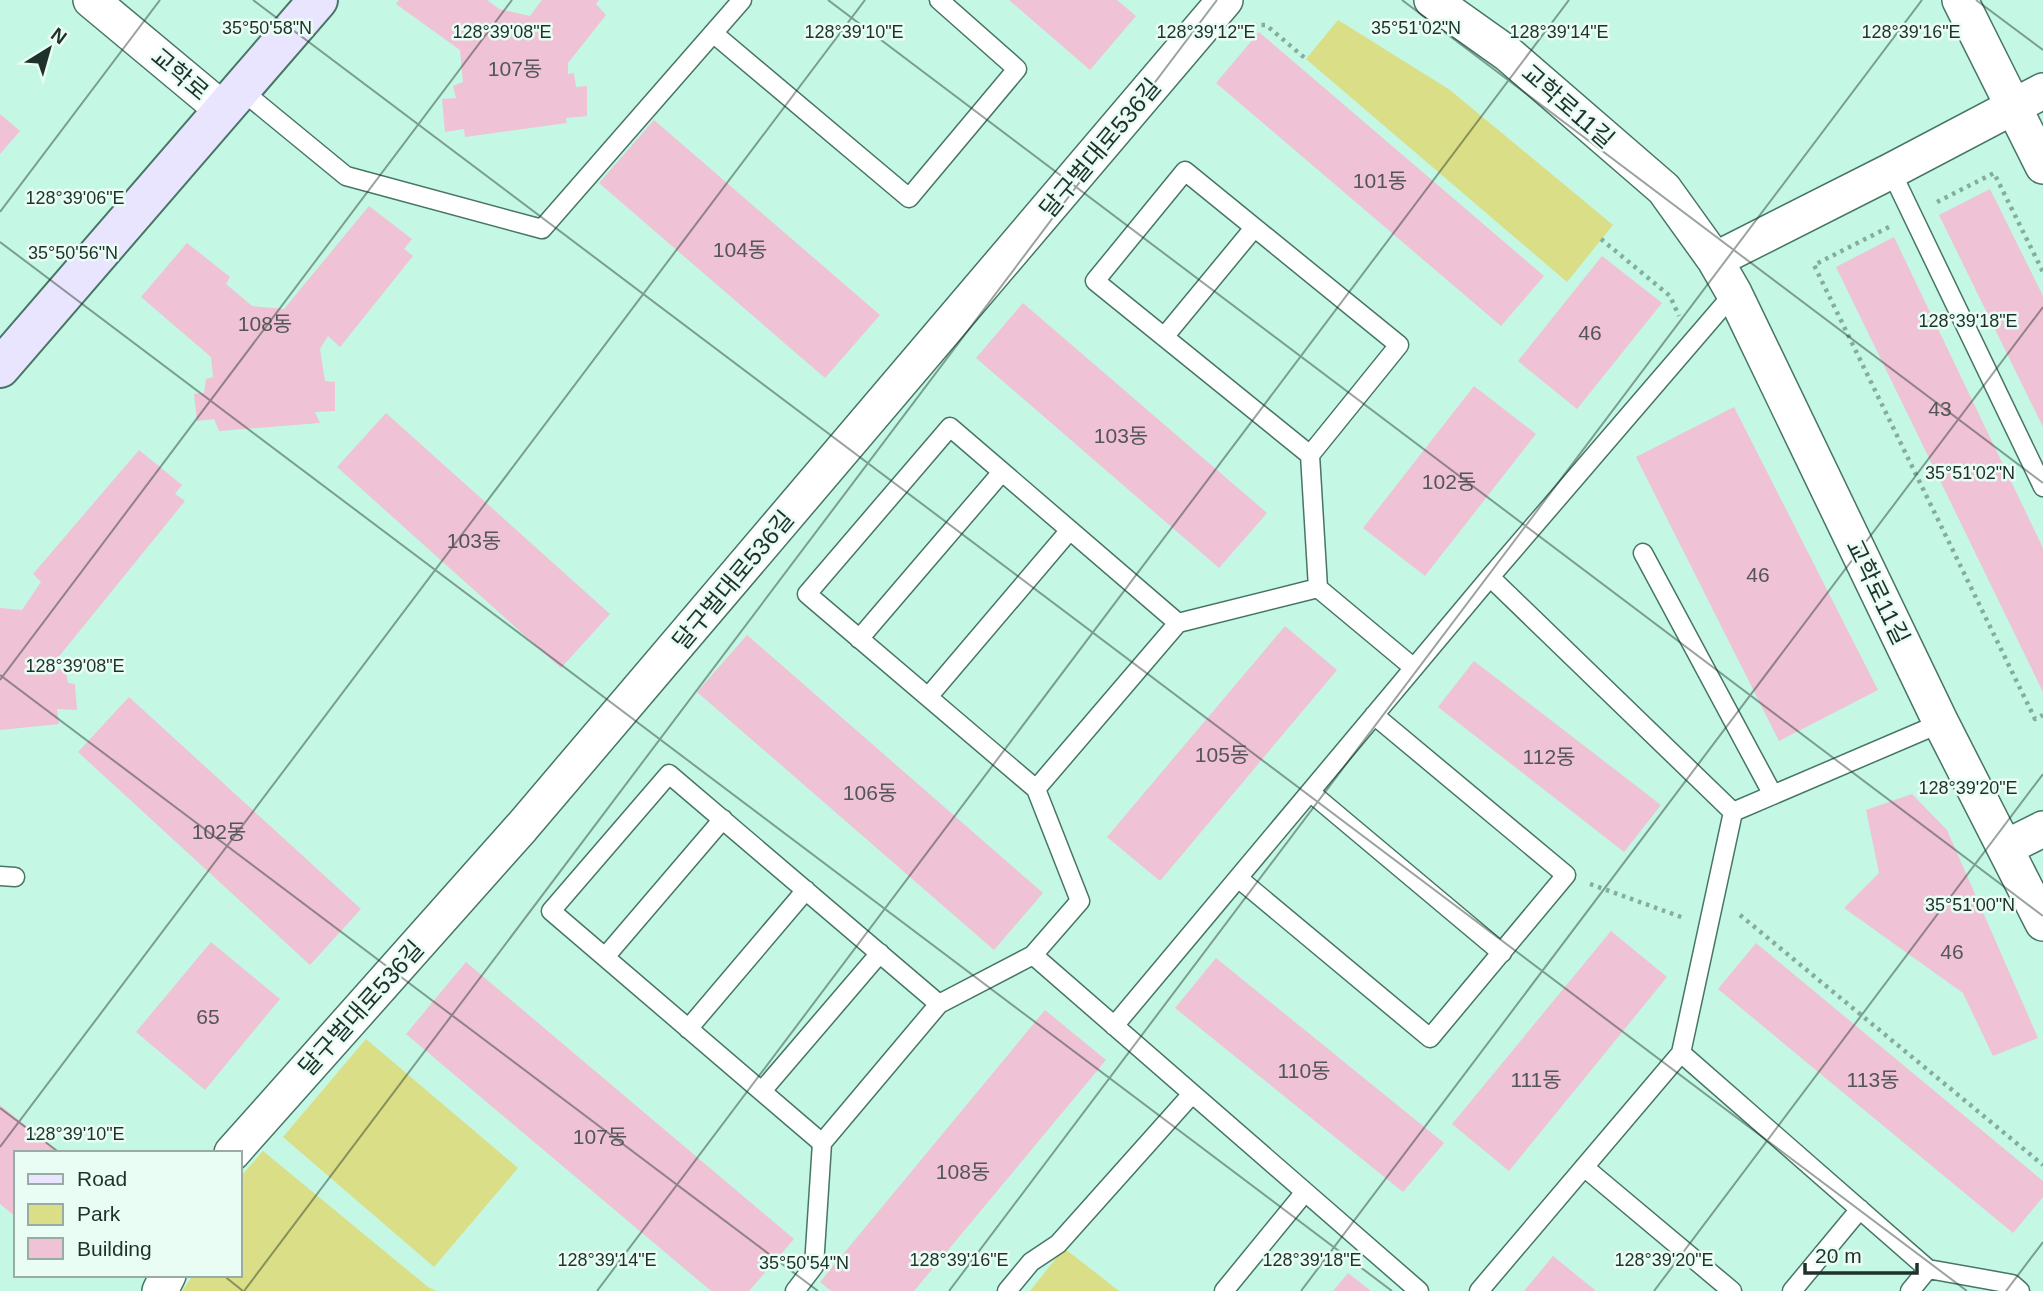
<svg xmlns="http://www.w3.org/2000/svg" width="2043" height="1291" font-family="Helvetica,'Noto Sans KR',sans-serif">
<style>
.green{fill:#dade86}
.building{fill:#efc2d5}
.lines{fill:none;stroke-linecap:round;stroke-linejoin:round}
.lane-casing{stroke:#477566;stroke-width:21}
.street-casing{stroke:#477566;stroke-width:38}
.secondary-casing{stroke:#477566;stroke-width:42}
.path{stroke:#85ac9e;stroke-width:4.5;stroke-dasharray:3.5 5;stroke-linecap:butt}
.lane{stroke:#fff;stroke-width:18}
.street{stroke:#fff;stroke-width:35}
.secondary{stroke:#e9e5fe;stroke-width:38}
.ticks{fill:none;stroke:#1e322b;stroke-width:2;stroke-opacity:0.45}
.labels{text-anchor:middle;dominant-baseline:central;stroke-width:5;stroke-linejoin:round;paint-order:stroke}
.number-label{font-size:21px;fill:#525656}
.street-label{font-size:24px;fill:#1e322b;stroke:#e9fdf5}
.ticks-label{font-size:18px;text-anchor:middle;fill:#1e322b;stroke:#e9fdf5;stroke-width:5;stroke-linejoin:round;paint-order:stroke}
</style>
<rect width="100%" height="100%" fill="#c5f7e5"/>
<path class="green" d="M1338 20 1450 90 1613 225 1567 282 1306 59Z
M366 1039 518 1168 434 1267 283 1137Z
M263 1151 428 1287 436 1291H182L193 1275H240V1177Z
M1064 1248 1119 1291H1030Z"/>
<path class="building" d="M399 0H487L499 9 530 16 542 0H599L596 4 606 15 568 63V74L574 73 576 87 587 86V116L566 118 567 123 465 137 464 129 445 132 442 99 456 98 453 86 463 82 460 50 396 4Z
M1009 0H1117L1136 16 1090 70Z
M1259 32 1544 276 1501 326 1216 83Z
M0 114 20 131 0 154Z
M654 120 880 315 825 378 599 183Z
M1990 189 2043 296V427L1939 215Z
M369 206 412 239 404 249 413 256 340 347 328 336 320 349 325 381 335 382V411L315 412 320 423 219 431 214 419 197 421 194 394 204 393 206 379 213 377 211 357 141 297 187 243 230 277 226 284 252 306 284 309Z
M1894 237 2043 548V692L1836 267Z
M1602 256 1662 303 1577 409 1518 361Z
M1023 303 1267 513 1219 568 976 358Z
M1474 386 1536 434 1425 576 1363 528Z
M1734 407 1878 690 1779 741 1636 457Z
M386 413 610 614 561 668 337 467Z
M139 450 182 485 175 494 185 501 56 660 55 670 65 669 68 683 75 684 77 710 57 709 59 724 0 730V608L22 610 41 582 33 574Z
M1285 626 1337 670 1160 881 1107 837Z
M747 635 1043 893 994 950 697 692Z
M1474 661 1661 805 1624 852 1438 707Z
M129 697 361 909 310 965 78 752Z
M1912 794 1947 830 2038 1038 1993 1056 1963 993 1844 908 1879 873 1866 810Z
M1611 931 1667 977 1509 1171 1452 1124Z
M211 942 280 999 205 1090 136 1032Z
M1756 943 2043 1181V1197L2013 1233 1718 989Z
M1216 958 1444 1143 1403 1192 1175 1008Z
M466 962 794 1239 749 1291H711L406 1034Z
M1045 1010 1106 1060 914 1291H831L820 1282Z
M0 1105 60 1153H16V1217L0 1204Z
M1553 1256 1596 1291H1524Z
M1348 1273 1371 1291H1333Z"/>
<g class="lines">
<defs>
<path id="lane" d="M713 33 909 198 1017 69 939 0
M240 89 346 176 542 229 742 0
M1891 171 2043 487
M1164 337 1254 228
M1310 455 1095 281 1185 171 1399 345 1310 455 1318 588
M1643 553 1773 795
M1490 577 1733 812
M859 639 1002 472
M928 697 1070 530
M1036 789 1178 623 1318 588 1414 668
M1310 792 1502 953
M0 876 15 877
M1238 878 1430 1038 1566 875 1374 715
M1033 955 1080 901 1036 789 807 594 950 427 1178 623
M605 957 723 819
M939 1004 669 774 551 911 822 1143 939 1004 1033 955 1419 1291
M1114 1026 1490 577 1734 293
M688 1029 806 890
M1681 1053 1928 1269 2012 1284 2020 1291
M762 1091 880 953
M1584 1167 1732 1291
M795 1291 814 1266 822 1143
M1007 1291 1031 1262 1058 1244 1192 1094
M1224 1291 1305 1192
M1479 1291 1681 1053 1733 812 1941 723
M1792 1291 1860 1209
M1910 1291 1928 1269"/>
<path id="street" d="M91 0 223 110
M1432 0 1508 54 1664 189 1715 260 1734 293 1941 723 2043 923
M1960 0 2043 166
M1715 260 1891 171 2043 91
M2005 848 2043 829
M232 1153 522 827 1225 0
M160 1291 168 1275"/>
<path id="secondary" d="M0 368 318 0"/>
</defs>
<use href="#lane" class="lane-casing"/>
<use href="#street" class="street-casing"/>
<use href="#secondary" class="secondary-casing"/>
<path class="path" d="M1253 25H1266L1306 59
M1937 202 1994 173 2043 272
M1889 227 1814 265 2035 719 2043 715
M1601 239 1670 296 1679 316
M1590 884 1684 918
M1740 915 2043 1165"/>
<use href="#lane" class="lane"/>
<use href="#street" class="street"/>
<use href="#secondary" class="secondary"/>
</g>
<path class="ticks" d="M253 0 1967 1291M828 0 2043 916M1402 0 2043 483M1976 0 2043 50M0 212 160 0M0 242 1392 1291M0 675 818 1291M0 680 512 0M0 1108 60 1153M0 1147 865 0M223 1275 243 1291M244 1291 1217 0M597 1291 1569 0M949 1291 1922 0M1301 1291 2043 307M1654 1291 2043 774M2006 1291 2043 1242"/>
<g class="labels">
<g class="number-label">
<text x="515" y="68">107동</text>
<text x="1380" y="180">101동</text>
<text x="740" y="249">104동</text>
<text x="265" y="323">108동</text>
<text x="1590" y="332">46</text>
<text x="1940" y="408">43</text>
<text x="1121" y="435">103동</text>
<text x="1449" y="481">102동</text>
<text x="474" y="540">103동</text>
<text x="1758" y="574">46</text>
<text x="1222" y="754">105동</text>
<text x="1549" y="756">112동</text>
<text x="870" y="792">106동</text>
<text x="219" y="831">102동</text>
<text x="1952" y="951">46</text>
<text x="208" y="1016">65</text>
<text x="1304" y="1070">110동</text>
<text x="1536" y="1079">111동</text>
<text x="1873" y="1079">113동</text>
<text x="600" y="1136">107동</text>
<text x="963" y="1171">108동</text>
</g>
<g class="street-label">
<text transform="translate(180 74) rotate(40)">교학로</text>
<text transform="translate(1568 106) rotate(41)">교학로11길</text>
<text transform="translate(1100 148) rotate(-50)">달구벌대로536길</text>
<text transform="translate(733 580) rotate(-50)">달구벌대로536길</text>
<text transform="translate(1878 592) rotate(64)">교학로11길</text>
<text transform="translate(361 1008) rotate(-48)">달구벌대로536길</text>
</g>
</g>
<g class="ticks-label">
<text x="267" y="34">35°50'58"N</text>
<text x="1416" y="34">35°51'02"N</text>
<text x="502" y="38">128°39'08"E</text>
<text x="854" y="38">128°39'10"E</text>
<text x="1206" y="38">128°39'12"E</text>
<text x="1559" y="38">128°39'14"E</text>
<text x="1911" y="38">128°39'16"E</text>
<text x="75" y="204">128°39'06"E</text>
<text x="73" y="259">35°50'56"N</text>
<text x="1968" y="327">128°39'18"E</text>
<text x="1970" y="479">35°51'02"N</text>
<text x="75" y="672">128°39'08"E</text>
<text x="1968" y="794">128°39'20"E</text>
<text x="1970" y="911">35°51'00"N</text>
<text x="75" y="1140">128°39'10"E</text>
<text x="607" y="1266">128°39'14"E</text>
<text x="959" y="1266">128°39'16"E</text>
<text x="1312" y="1266">128°39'18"E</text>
<text x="1664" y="1266">128°39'20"E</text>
<text x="804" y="1269">35°50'54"N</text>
</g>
<rect x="14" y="1151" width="228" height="126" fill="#e9fdf5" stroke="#98aca4" stroke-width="2"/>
<rect x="28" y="1174" width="35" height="10" fill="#e9e5fe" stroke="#98aca4" stroke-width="2"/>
<text x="77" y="1186" font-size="21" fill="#1e322b">Road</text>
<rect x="28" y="1204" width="35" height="21" fill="#dade86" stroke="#98aca4" stroke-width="2"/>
<text x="77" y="1221" font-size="21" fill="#1e322b">Park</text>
<rect x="28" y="1238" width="35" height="21" fill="#efc2d5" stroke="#98aca4" stroke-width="2"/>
<text x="77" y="1256" font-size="21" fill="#1e322b">Building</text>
<g transform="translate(49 49) rotate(37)" stroke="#e9fdf5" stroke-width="5" paint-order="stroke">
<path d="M0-5L12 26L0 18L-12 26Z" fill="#1e322b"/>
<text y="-10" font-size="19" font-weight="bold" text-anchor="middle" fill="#1e322b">N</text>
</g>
<path d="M1805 1263v10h112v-10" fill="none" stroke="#1e322b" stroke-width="3.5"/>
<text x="1815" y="1263" font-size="21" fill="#1e322b" stroke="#e9fdf5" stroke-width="5" paint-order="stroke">20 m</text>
</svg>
